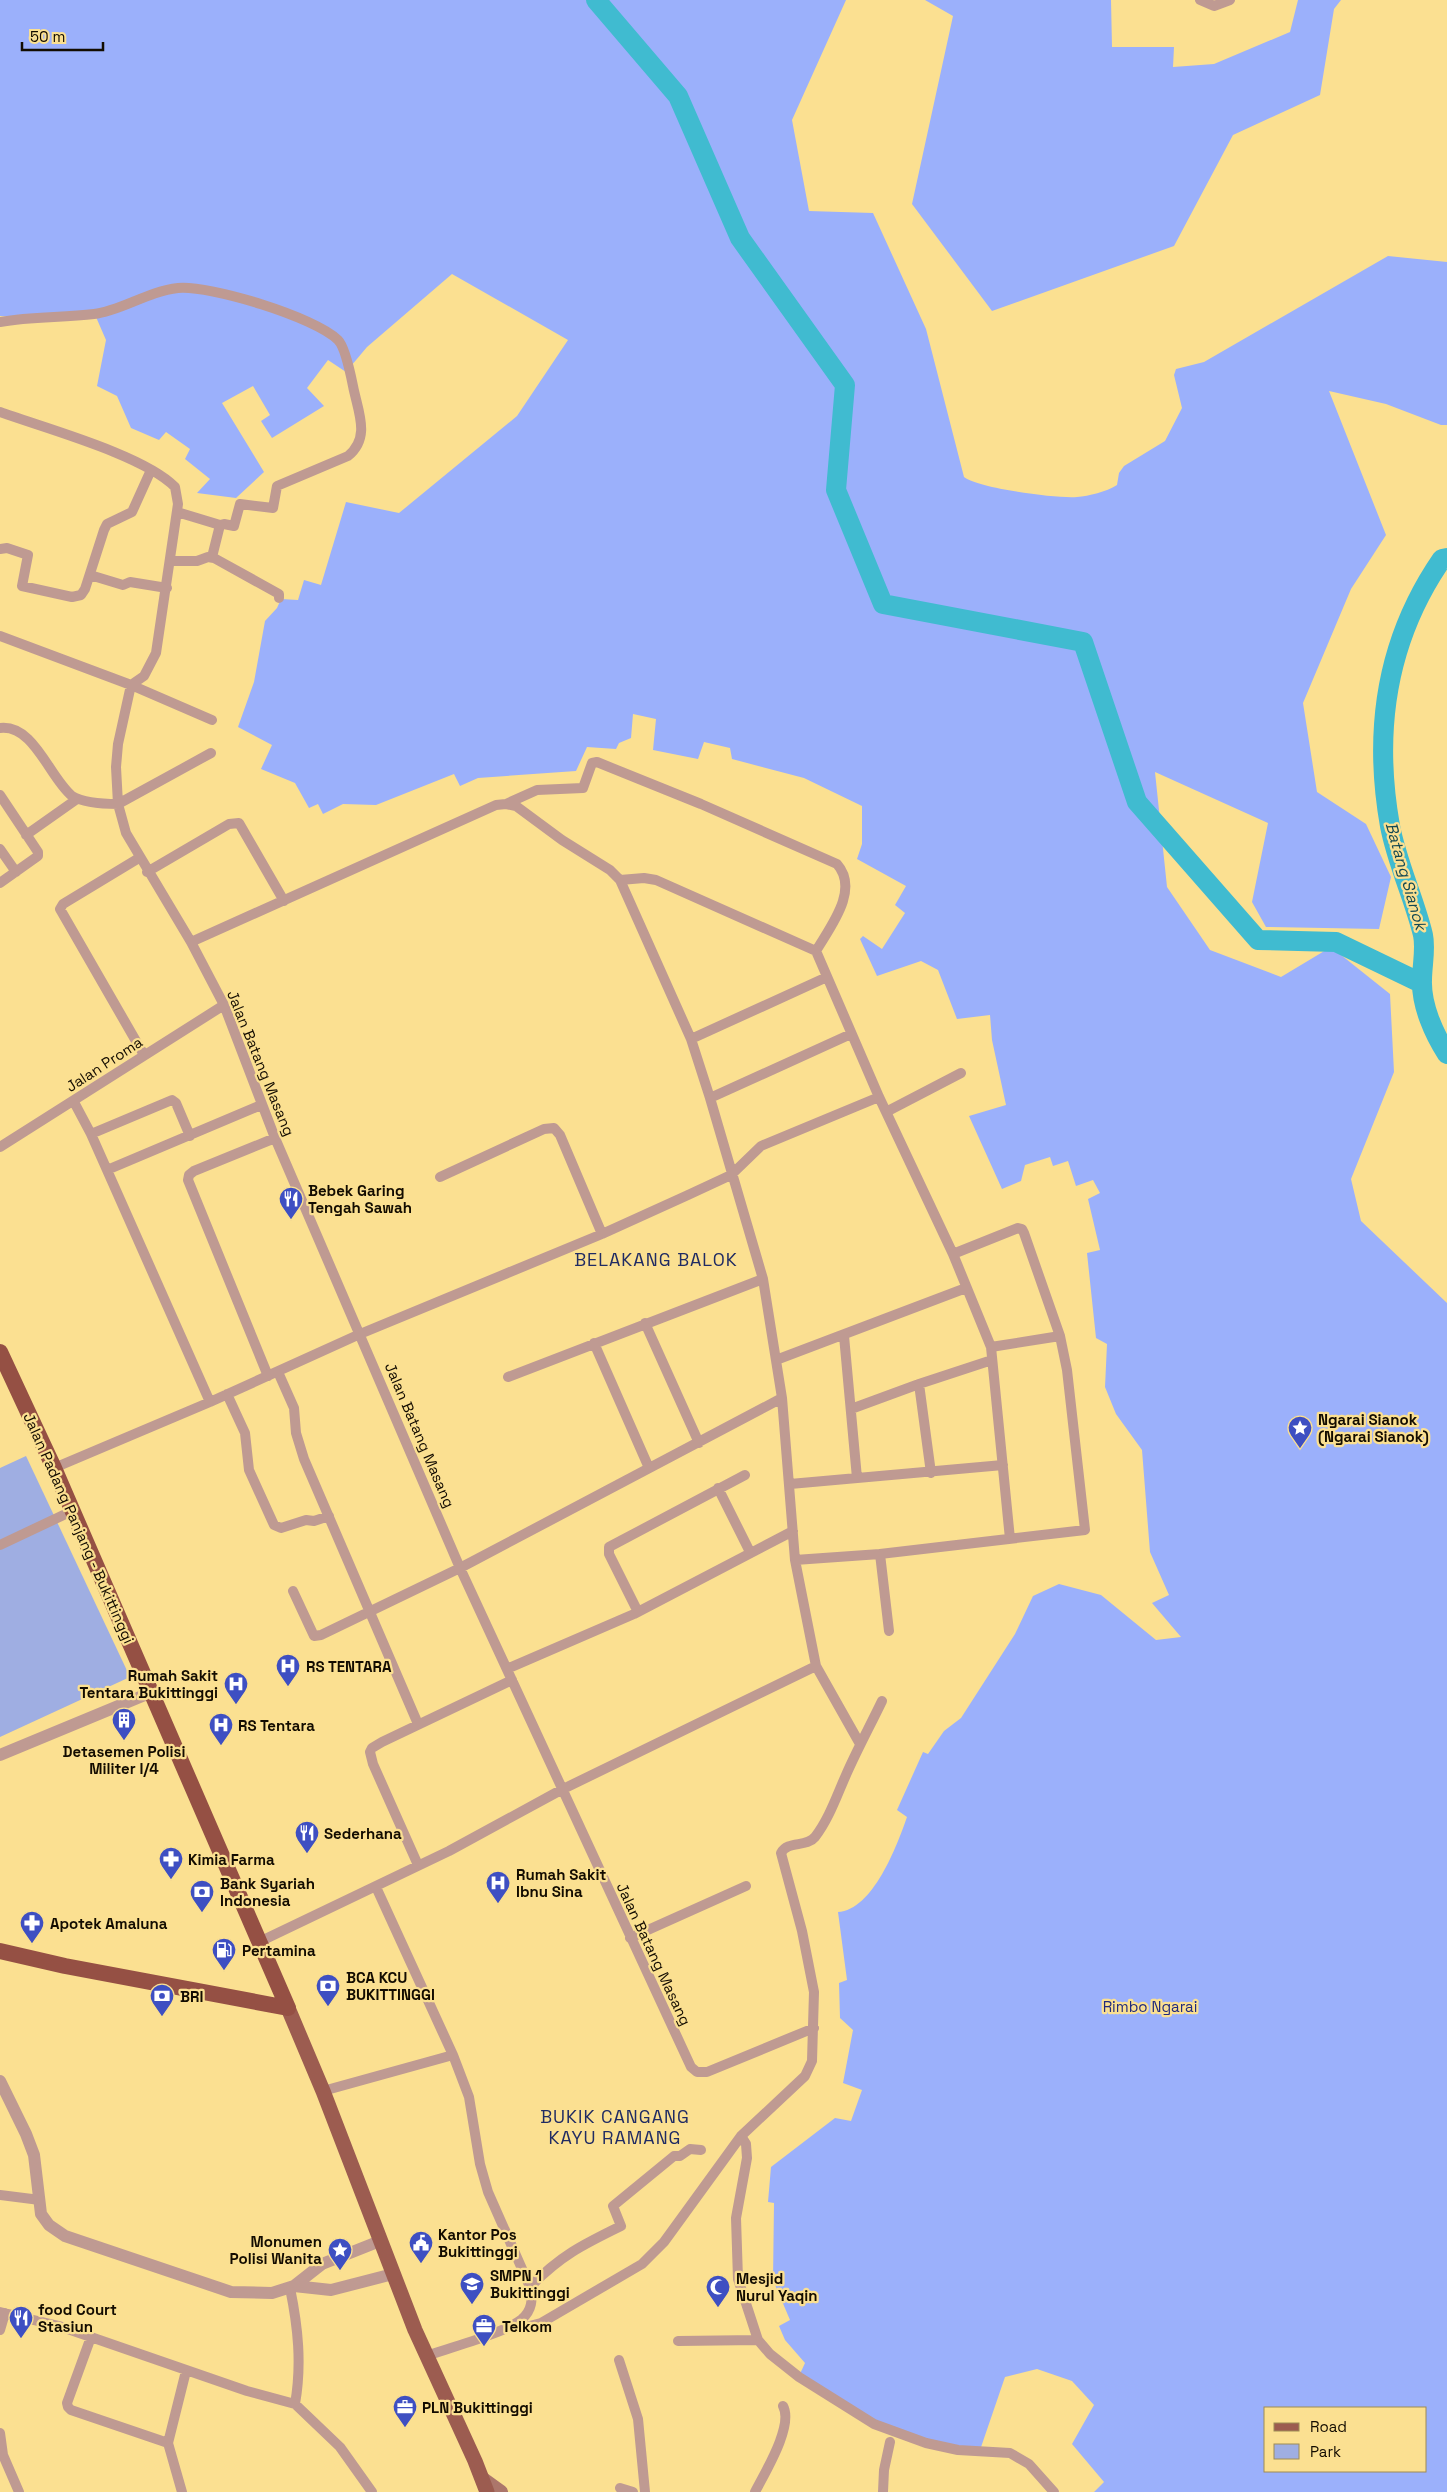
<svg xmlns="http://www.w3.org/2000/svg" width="1447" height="2492" font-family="'Space Grotesk',sans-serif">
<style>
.green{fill:#9faee2}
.forest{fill:#9bb0fb;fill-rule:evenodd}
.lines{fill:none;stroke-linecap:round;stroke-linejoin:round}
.river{stroke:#40bbd0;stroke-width:20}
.minor{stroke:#bf9a92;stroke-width:10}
.tertiary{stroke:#bf9a92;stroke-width:12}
.secondary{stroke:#ac766b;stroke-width:14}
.primary{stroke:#9c5c50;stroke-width:15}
.trunk{stroke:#955044;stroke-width:16}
.labels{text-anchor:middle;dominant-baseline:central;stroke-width:4.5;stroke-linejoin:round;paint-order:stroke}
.street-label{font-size:15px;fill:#130c00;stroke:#fbe091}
.poi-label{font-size:15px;font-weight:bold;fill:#130c00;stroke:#fbe091;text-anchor:start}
.park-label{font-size:15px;fill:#212a7d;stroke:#fbe091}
.water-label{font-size:16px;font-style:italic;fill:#144852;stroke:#fbe091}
.quarter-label{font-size:18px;letter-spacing:1px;fill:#202b63;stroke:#fbe091}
</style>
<rect width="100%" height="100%" fill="#fbe091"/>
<path class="green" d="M26 1456 130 1677 0 1737V1468Z"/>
<path class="forest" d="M0 0H846L792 120 809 211 873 213 926 329 964 477C977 488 1058 499 1077 497 1089 496 1106 492 1117 485L1119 473 1124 466 1165 441 1182 408 1174 375 1176 369 1204 362 1388 256 1447 262V425H1441L1386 404 1329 391 1386 535 1351 589 1303 703 1317 792 1366 824 1391 877 1379 929 1266 927 1252 902 1268 823 1155 772 1167 887 1210 950 1281 977 1331 947 1390 994 1394 1072 1351 1179 1361 1221 1447 1303V2492H1094L1104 2482 1072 2444 1094 2405 1072 2381 1037 2369 1005 2377 979 2453 904 2437 799 2376 805 2363 785 2340 779 2326 790 2320 773 2280 774 2203 768 2202 771 2167 835 2118 851 2121 862 2090 843 2083 853 2030 840 2018 839 1983 847 1980 838 1912C873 1910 897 1846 907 1817L897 1810 923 1752 928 1754 944 1731 961 1718 1015 1634 1033 1596 1059 1584 1101 1595 1156 1640 1181 1637 1152 1603 1169 1595 1150 1552 1142 1450 1116 1414 1105 1387 1107 1344 1096 1338 1087 1253 1100 1250 1088 1199 1100 1193 1093 1180 1076 1186 1068 1161 1053 1166 1050 1157 1025 1165 1021 1181 1002 1189 969 1116 1006 1105 992 1040 990 1015 957 1019 938 970 921 961 877 976 860 939 863 936 882 949 905 913 895 905 906 886 857 859 862 844V806L804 778 732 759 730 748 704 742 698 759 653 750 656 719 633 714 631 738 619 743 616 749 587 747 576 771 478 778 460 786 454 774 376 805 343 804 323 814 318 804 309 808 295 783 261 769 272 745 238 727 254 682 265 621 277 608 281 599 298 600 304 580 321 585 346 502 399 513 517 416 568 340 452 274 367 347 346 372 328 360 307 388 324 406 272 438 261 421 270 415 253 386 222 403 264 472 236 498 197 493 210 479 185 459 190 449 166 432 159 440 131 428 117 396 97 386 106 340 96 317 48 319 0 316ZM1266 2408H1426V2471H1266Z
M925 0H1111L1112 47H1174L1173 67 1214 64 1290 32 1298 0H1341L1334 9 1320 95 1233 135 1174 246 992 311 912 204 953 16Z"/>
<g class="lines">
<path class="river" d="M596 0 678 96 740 238 845 385 836 490 883 604 1083 642 1137 802 1258 940 1336 942 1421 983
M1447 558 1442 559C1386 640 1373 730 1390 826 1397 863 1414 898 1423 935 1426 949 1422 966 1422 980 1421 1005 1434 1034 1447 1054"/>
<path class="minor" d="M1200 0 1214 6 1230 0
M0 322C32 316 63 318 94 314 121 311 148 291 178 288 210 285 315 317 338 340 345 347 351 376 353 386 358 412 371 437 348 456L277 486 273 508 240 504 234 526 224 524 220 525 212 557
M0 412C44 428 144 455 175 487L178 504 156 653 144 676 131 685 0 636
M177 512 220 525
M0 549 7 548 28 555 22 586 72 597 81 595 85 589 104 530 107 524 132 512 151 470
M171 561H197L208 557 214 558 279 594V598
M90 575 123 585 130 582 167 588
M212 720 131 685 118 744 116 767 118 804 126 833 191 942 224 1005 275 1138 460 1568 691 2067 697 2072H707L814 2028
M0 728C34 724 49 777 72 796 84 803 104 804 118 804L211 753
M0 795 38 852V856L0 883
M506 804 537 790 583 788 592 763 597 762 701 804 837 864C860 890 830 927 816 951
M26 835 77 799
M0 849 16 872
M139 858 63 904 60 909 144 1055
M147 872 229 824 239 823 284 901
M620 880 644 878 656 880 816 951 879 1097 953 1254 991 1347 1010 1539
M191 942 496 805 506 804 516 806 562 840 610 870 620 880 691 1039 710 1098 763 1279 782 1398 795 1560 816 1666 860 1744
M691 1039 827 977
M710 1098 851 1034
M74 1102 91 1134
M886 1112 961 1073
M190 1136 176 1103 172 1100 91 1134 210 1402
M0 1147 224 1005
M107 1170 261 1105
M440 1177 544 1129 554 1128 560 1135 602 1234
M645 1323 699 1443
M844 1336 857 1478
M594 1343 649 1468
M991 1347 1060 1336
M776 1360 966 1288
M278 1372 294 1408 296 1433 304 1459 418 1724
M268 1376 188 1180 189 1175 194 1171 275 1138
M508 1377 763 1279
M919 1384 931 1473
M227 1394 245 1433 249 1470 274 1525 281 1528 306 1520 314 1521 329 1516
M851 1409 919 1384 992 1360
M54 1468 210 1402 360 1334 602 1234 688 1195 731 1175 761 1146 879 1097
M790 1484 1003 1465
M718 1488 750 1552
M0 1545 72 1511
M880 1554 889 1631
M795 1560 880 1554 1085 1530 1067 1370 1060 1336 1024 1233 1022 1229 1018 1228 953 1254
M293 1591 314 1636 321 1635 460 1568 782 1398
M638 1612 609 1554V1547L745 1475
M507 1669 634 1614 793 1531
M418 1865 373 1764 370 1752 372 1748 382 1742 512 1680
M376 1887 453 2055 469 2097 480 2164 488 2192 530 2287C533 2300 532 2310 522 2319 505 2333 449 2348 426 2356
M630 1938 746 1886
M259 1942 449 1851 561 1790 816 1666
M323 2091 453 2055
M741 2136 746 2144 747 2158 736 2218 738 2279 758 2340 770 2354 799 2377 874 2424 926 2443 958 2450 1010 2453 1029 2464 1054 2492
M0 2195 40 2200
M530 2287C560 2256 582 2245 621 2226L613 2206 674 2156H680L690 2149 701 2150
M290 2288C298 2327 302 2364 295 2404
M0 2312 59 2326 247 2391 295 2404 340 2447 372 2492
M507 2326 522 2328 541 2323 642 2264 664 2242 741 2136 805 2076 812 2061 814 1992 802 1931 781 1853C788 1840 806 1848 815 1837 829 1819 837 1795 846 1775 857 1750 870 1726 882 1701
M0 2330 5 2313
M91 2337 67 2403 68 2407 71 2410 168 2443
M678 2341 758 2340
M619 2360 638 2419 645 2492
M0 2433 3 2455 19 2492
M620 2488 633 2492
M182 2492 168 2443 186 2371
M755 2492C764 2474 794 2426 783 2406
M883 2492 884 2470 890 2442"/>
<path class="tertiary" d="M0 1755 152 1692
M0 2081 26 2134 34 2155 41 2214 49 2225 65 2236 231 2292 272 2293 294 2286 322 2264 380 2241
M294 2286 331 2290 393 2274"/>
<path class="secondary" d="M483 2479 501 2492"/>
<path class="primary" d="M288 2008 323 2091 415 2330 475 2461 487 2492"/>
<path class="trunk" d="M0 1352 54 1468 288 2008
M0 1951 65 1966 288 2008"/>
</g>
<defs>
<symbol id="restaurant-pin" viewBox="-11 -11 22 30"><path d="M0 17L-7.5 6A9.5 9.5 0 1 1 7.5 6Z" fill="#3e4fc2" stroke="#fbe091"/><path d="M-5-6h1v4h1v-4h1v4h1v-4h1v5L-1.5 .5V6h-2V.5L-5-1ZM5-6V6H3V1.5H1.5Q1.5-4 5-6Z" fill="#fff"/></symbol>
<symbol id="sight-pin" viewBox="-11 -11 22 30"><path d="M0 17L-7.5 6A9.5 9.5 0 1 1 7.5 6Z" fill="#3e4fc2" stroke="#fbe091"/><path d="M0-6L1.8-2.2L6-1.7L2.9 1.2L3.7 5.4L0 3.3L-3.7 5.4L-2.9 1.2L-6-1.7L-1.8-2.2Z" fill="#fff"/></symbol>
<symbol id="hospital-pin" viewBox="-11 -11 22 30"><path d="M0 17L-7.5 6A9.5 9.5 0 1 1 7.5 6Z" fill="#3e4fc2" stroke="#fbe091"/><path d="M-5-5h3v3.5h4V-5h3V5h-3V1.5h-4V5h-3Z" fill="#fff"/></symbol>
<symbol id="building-pin" viewBox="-11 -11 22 30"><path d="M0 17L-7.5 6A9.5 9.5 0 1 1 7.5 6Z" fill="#3e4fc2" stroke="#fbe091"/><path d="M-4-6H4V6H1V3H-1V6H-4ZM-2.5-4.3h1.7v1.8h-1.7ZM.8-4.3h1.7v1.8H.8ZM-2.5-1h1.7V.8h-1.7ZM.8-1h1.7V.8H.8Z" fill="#fff"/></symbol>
<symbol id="pharmacy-pin" viewBox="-11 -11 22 30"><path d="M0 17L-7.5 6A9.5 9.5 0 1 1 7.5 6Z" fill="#3e4fc2" stroke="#fbe091"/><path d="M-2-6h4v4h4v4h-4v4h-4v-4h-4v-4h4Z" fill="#fff"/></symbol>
<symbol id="bank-pin" viewBox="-11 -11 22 30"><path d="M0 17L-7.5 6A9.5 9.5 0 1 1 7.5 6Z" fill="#3e4fc2" stroke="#fbe091"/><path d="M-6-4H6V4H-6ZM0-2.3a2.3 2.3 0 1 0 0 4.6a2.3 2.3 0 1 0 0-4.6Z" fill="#fff"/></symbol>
<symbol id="fuel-pin" viewBox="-11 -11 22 30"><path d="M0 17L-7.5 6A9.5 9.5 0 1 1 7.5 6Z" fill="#3e4fc2" stroke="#fbe091"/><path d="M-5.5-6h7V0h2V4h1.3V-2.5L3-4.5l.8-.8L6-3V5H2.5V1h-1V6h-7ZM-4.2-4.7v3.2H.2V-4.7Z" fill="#fff"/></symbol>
<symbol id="civic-pin" viewBox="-11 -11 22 30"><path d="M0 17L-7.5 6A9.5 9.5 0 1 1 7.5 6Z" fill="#3e4fc2" stroke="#fbe091"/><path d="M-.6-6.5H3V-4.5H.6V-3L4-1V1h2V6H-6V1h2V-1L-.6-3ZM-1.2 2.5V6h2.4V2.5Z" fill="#fff"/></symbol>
<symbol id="school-pin" viewBox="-11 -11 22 30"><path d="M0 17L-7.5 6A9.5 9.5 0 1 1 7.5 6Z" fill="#3e4fc2" stroke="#fbe091"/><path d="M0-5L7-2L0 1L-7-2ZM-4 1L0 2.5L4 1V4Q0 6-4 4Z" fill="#fff"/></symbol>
<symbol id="mosque-pin" viewBox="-11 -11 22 30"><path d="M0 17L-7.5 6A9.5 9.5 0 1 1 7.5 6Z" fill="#3e4fc2" stroke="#fbe091"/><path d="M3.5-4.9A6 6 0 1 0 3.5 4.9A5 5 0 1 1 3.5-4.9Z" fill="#fff"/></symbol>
<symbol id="office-pin" viewBox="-11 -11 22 30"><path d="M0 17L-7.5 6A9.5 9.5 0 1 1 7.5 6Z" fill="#3e4fc2" stroke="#fbe091"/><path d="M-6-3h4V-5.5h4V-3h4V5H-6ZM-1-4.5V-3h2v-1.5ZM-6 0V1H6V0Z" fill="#fff"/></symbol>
</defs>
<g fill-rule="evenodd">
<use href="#restaurant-pin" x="277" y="1185" width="28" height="38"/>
<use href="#sight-pin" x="1286" y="1414" width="28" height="38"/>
<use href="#hospital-pin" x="274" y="1652" width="28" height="38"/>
<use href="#hospital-pin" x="222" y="1670" width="28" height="38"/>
<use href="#building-pin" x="110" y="1706" width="28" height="38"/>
<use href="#hospital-pin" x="207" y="1711" width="28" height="38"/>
<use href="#restaurant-pin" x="293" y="1819" width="28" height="38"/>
<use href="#pharmacy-pin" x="157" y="1845" width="28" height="38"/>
<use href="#hospital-pin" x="484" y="1869" width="28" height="38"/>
<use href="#bank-pin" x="188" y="1878" width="28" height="38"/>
<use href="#pharmacy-pin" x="18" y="1909" width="28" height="38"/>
<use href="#fuel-pin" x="210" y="1936" width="28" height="38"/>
<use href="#bank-pin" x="314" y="1972" width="28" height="38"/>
<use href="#bank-pin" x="148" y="1982" width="28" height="38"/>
<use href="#civic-pin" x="407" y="2229" width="28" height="38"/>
<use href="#sight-pin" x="326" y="2236" width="28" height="38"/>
<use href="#school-pin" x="458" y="2270" width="28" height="38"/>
<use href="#mosque-pin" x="704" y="2273" width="28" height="38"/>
<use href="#restaurant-pin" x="7" y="2304" width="28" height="38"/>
<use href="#office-pin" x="470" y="2312" width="28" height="38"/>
<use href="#office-pin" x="391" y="2393" width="28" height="38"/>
</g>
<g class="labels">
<g class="street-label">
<text transform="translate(261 1063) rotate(68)">Jalan Batang Masang</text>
<text transform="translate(104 1064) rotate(-33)">Jalan Proma</text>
<text transform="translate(420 1435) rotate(67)">Jalan Batang Masang</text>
<text transform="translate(79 1528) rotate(66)">Jalan Padang Panjang - Bukittinggi</text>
<text transform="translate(654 1954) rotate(65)">Jalan Batang Masang</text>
</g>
<g class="poi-label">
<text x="308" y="1190">Bebek Garing<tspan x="308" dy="17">Tengah Sawah</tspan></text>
<text x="1318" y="1419">Ngarai Sianok<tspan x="1318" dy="17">(Ngarai Sianok)</tspan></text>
<text x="306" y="1666">RS TENTARA</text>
<text x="218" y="1675" text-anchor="end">Rumah Sakit<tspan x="218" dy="17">Tentara Bukittinggi</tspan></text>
<text x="238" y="1725">RS Tentara</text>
<text x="124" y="1751" text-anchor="middle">Detasemen Polisi<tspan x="124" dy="17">Militer I/4</tspan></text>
<text x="324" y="1833">Sederhana</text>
<text x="188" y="1859">Kimia Farma</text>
<text x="516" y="1874">Rumah Sakit<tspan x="516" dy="17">Ibnu Sina</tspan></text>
<text x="220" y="1883">Bank Syariah<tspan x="220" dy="17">Indonesia</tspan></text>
<text x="50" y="1923">Apotek Amaluna</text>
<text x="242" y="1950">Pertamina</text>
<text x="346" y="1977">BCA KCU<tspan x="346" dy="17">BUKITTINGGI</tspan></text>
<text x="180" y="1996">BRI</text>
<text x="438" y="2234">Kantor Pos<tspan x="438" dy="17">Bukittinggi</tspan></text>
<text x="322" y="2241" text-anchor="end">Monumen<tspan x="322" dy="17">Polisi Wanita</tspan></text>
<text x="490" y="2275">SMPN 1<tspan x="490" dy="17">Bukittinggi</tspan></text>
<text x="736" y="2278">Mesjid<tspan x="736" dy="17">Nurul Yaqin</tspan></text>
<text x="38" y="2309">food Court<tspan x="38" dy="17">Stasiun</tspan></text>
<text x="502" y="2326">Telkom</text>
<text x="422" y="2407">PLN Bukittinggi</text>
</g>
<g class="park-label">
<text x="1150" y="2006">Rimbo Ngarai</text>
</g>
<g class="water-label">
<text transform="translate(1406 876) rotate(74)">Batang Sianok</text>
</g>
<g class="quarter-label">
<text x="656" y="1259">BELAKANG BALOK</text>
<text x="615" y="2116">BUKIK CANGANG<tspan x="615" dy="21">KAYU RAMANG</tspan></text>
</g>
</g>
<rect x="1264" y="2407" width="162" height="65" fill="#fbe091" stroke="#9e8b57"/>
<rect x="1274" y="2423" width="25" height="8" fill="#9c5c50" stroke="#9e8b57"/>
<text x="1310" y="2432" font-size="15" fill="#130c00">Road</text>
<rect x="1274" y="2444" width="25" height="15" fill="#9faee2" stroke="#9e8b57"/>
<text x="1310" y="2457" font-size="15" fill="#130c00">Park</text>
<path d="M22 42v8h81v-8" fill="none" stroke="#130c00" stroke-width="2.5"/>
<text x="30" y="42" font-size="15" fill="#130c00" stroke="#fbe091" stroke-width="4" paint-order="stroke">50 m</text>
</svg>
